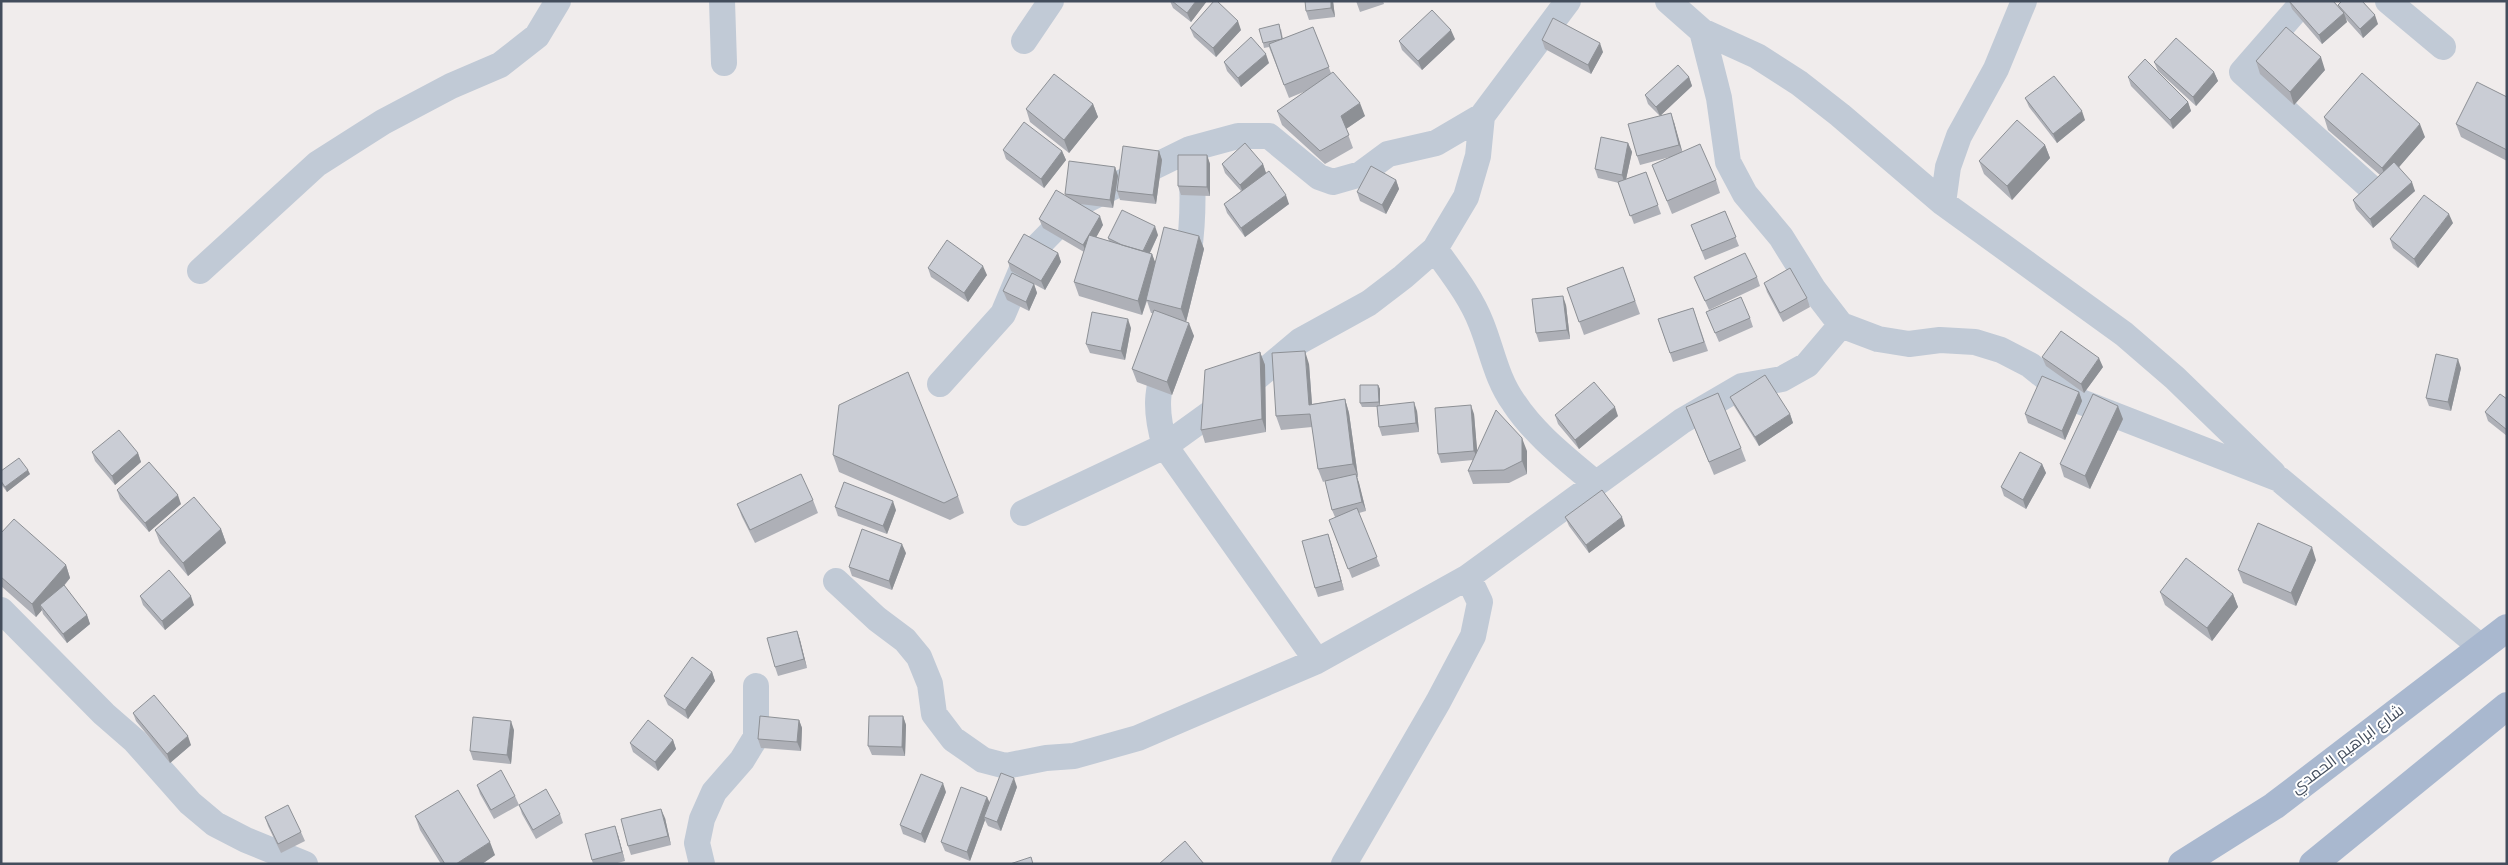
<svg xmlns="http://www.w3.org/2000/svg" width="2508" height="865" font-family="Overpass,Cairo,sans-serif">
<style>
.lines{fill:none;stroke-linecap:round;stroke-linejoin:round}
.minor{stroke:#c1cad6;stroke-width:26}
.major{stroke:#a9b8cf;stroke-width:28}
.wall{fill:#aeb0b7}
.shaded-wall{fill:#8d9095}
.building{fill:#cacdd5;stroke:#8d9095}
.labels{text-anchor:middle;dominant-baseline:central;stroke-width:4;stroke-linejoin:round;paint-order:stroke}
.street-label{font-size:16px;fill:#434d5c;stroke:#fff}
</style>
<rect width="100%" height="100%" fill="#f0ecec"/>
<g class="lines">
<path class="minor" d="M722 1 724 63
M1668 1 1702 31 1719 98 1728 162 1745 194 1781 237 1814 290 1841 325 1878 339 1909 344 1940 340 1975 342 2001 350 2030 365 2071 398 2279 479 2482 648
M2304 1 2242 72 2381 197
M2388 1 2443 47
M1702 31 1757 56 1799 83 1840 115 1943 203 2124 334 2175 378 2273 473
M1024 41 1051 1
M1943 203 1948 167 1959 136 1996 69 2024 1
M1435 249C1451 272 1470 295 1481 323 1492 350 1496 378 1514 403 1535 435 1567 459 1595 483
M1186 270C1193 233 1194 198 1191 160
M200 271 317 164 383 122 451 86 500 65 537 36 558 1
M1167 355C1157 392 1154 408 1165 446L1317 661
M940 384 1003 314 1027 257 1080 203 1190 149 1238 136H1269L1319 177 1333 182 1361 174 1388 154 1436 143 1482 116 1568 1
M1023 513 1165 446 1237 394 1300 341 1369 303 1403 277 1435 249 1466 197 1478 156 1482 116
M836 581 877 619 905 640 919 657 930 684 934 714 953 739 983 760 1006 766 1046 758 1074 756 1138 738 1317 661 1468 577 1682 421 1742 386 1782 379 1807 365 1841 325
M1 610 104 714 135 741 190 803 215 824 246 840 305 864
M702 864 697 843 702 819 714 792 742 760 756 737V686
M1344 864 1438 702 1473 636 1480 602 1468 577"/>
<path class="major" d="M2182 864 2274 806 2507 628
M2313 864 2507 706"/>
</g>
<path class="wall" d="M1170 1H1207L1191 22 1173 8Z
M1333 1 1335 17 1309 20 1306 11Z
M1356 1H1383L1384 4 1360 12Z
M2289 1H2333L2340 9 2338 5 2378 24 2363 38 2345 18 2347 22 2322 44 2292 9Z
M1313 27 1331 73 1365 116 1346 129 1353 148 1325 164 1282 125 1277 111 1306 91 1289 98 1269 47 1264 48 1263 43 1281 29 1283 39Z
M1190 28 1241 30 1216 57 1194 37Z
M1455 39 1422 70 1402 50 1399 41Z
M1542 40 1603 52 1591 74 1545 49Z
M2256 61 2325 70 2294 105 2260 74Z
M1224 62 1269 63 1241 87 1227 71Z
M2154 62 2214 72 2218 81 2196 106 2158 71Z
M1689 77 1692 86 1660 116 1674 122 1682 152 1716 180 1720 193 1672 214 1652 165 1670 157 1640 165 1637 156 1660 116 1648 104 1645 95Z
M2128 77 2188 102 2191 111 2173 129 2131 86Z
M2507 97V161L2461 137 2456 124Z
M2025 98 2085 120 2057 143 2029 107Z
M1093 104 1098 117 1069 153 1030 122 1026 109Z
M2324 117 2425 137 2399 167 2415 191 2373 228 2356 209 2353 200 2380 175 2328 130Z
M1628 143 1632 152 1626 179 1646 172 1661 214 1634 224 1619 183 1598 178 1595 169Z
M2045 145 2050 158 2012 200 1984 174 1979 161Z
M1003 150 1062 151 1066 160 1044 188 1006 159Z
M1159 151 1162 160 1156 204 1120 200 1117 191Z
M1207 155 1210 164V196L1181 195 1178 186Z
M1222 164H1263L1266 173 1289 204 1245 237 1227 213 1224 204 1241 191 1225 173Z
M1115 167 1118 176 1113 208 1080 204 1103 225 1096 237 1109 241 1108 238 1158 235 1150 253 1152 254 1155 263 1199 236 1204 249 1186 322 1194 336 1172 395 1137 382 1132 369 1153 313H1151L1147 301 1142 315 1079 296 1074 282 1084 252 1043 228 1039 219 1066 196 1065 194Z
M1396 180 1399 189 1386 214 1360 201 1357 192Z
M1725 211 1739 246 1705 260 1691 225Z
M2453 223 2418 268 2393 248 2390 239Z
M1058 253 1061 262 1045 290 1034 284 1037 293 1029 311 1007 300 1003 291 1029 281 1011 271 1008 262Z
M1623 267 1640 314 1584 335 1567 288Z
M928 268 987 275 968 302 931 277Z
M1694 277H1757L1760 286 1709 310Z
M1764 283 1807 298 1810 307 1783 322 1767 292Z
M1566 305 1570 339 1539 342 1536 333Z
M1693 308 1708 351 1673 362 1658 319Z
M1706 312 1750 318 1753 327 1719 342Z
M1131 328 1125 360 1090 353 1086 344Z
M1260 352 1265 365 1266 432 1205 443 1201 430Z
M2042 357 2103 367 2084 393 2046 366Z
M1309 364 1312 404 1345 399 1349 413 1358 477H1357L1359 483 1366 511 1359 513 1380 566 1352 578 1332 528 1335 517 1332 510 1325 481 1323 482 1318 469 1312 427 1281 430 1276 416Z
M2461 368 2451 411 2429 406 2426 398Z
M1378 385 1380 389V405L1417 411 1419 432 1382 436 1379 427 1377 407H1362L1360 403Z
M2079 392 2082 401 2065 440 2028 423 2025 414Z
M1730 397 1790 414 1793 423 1759 446 1734 406Z
M2507 399V436L2488 421 2485 412Z
M1686 407 1741 448 1746 461 1714 475Z
M1474 414 1477 452 1527 451V474L1509 483 1473 484 1468 471 1473 460 1441 463 1438 454Z
M1555 415 1618 416 1579 449 1558 424Z
M2123 419 2090 489 2064 477 2060 464Z
M92 452 138 453 141 462 115 485 95 461Z
M833 455 958 496 964 513 950 520 839 472Z
M2042 464 2046 473 2026 509 2004 496 2001 487Z
M1 471 30 474 7 492 1 484Z
M117 490 181 504 149 532 120 499Z
M813 500 818 513 755 543 742 517 737 504Z
M835 507 896 510 887 534 838 516Z
M1565 517 1625 526 1589 553 1569 526Z
M221 529 226 543 188 576 160 543 155 530Z
M1 533 66 565 70 578 64 586 87 615 90 624 67 643 43 614 42 610 36 617 1 586Z
M1328 534 1331 543 1344 590 1318 597 1315 588Z
M906 553 892 590 852 576 849 567Z
M2316 560 2296 606 2243 583 2238 570Z
M2160 592 2233 594 2238 607 2212 641 2165 605Z
M140 596 194 605 165 630 143 605Z
M797 631 800 640 807 668 778 676 775 667Z
M712 672 715 681 688 719 668 705 664 696Z
M133 713 191 745 170 763 136 721Z
M903 716 906 725 905 756 872 755 868 746Z
M799 720 802 728 801 751 761 748 758 739Z
M514 730 511 764 473 760 470 751Z
M673 740 676 749 658 771 633 752 630 743Z
M477 785 515 796 519 805 494 819 480 794Z
M1017 787 1001 831 988 826 985 820 970 861 945 851 941 842 987 797 990 803Z
M946 792 925 843 903 834 900 825Z
M519 805 560 814 563 823 536 839 522 814Z
M415 816 495 855 482 864H441L420 830Z
M265 817 301 832 305 841 281 853 268 826Z
M665 818 671 845 631 855 628 846Z
M618 835 625 861 614 864H593L592 860Z"/>
<path class="shaded-wall" d="M1196 1H1207L1191 22 1187 13Z
M1331 1H1333L1335 17 1331 8Z
M2344 13 2347 22 2322 44 2319 35Z
M2375 15 2378 24 2363 38 2360 29Z
M1238 21 1241 30 1216 57 1213 48Z
M1451 30 1455 39 1422 70 1418 61Z
M1600 43 1603 52 1591 74 1588 65Z
M1266 54 1269 63 1241 87 1238 78Z
M2321 57 2325 70 2294 105 2290 92Z
M2214 72 2218 81 2196 106 2193 97Z
M1689 77 1692 86 1660 116 1656 107Z
M2188 102 2191 111 2173 129 2170 120Z
M1360 103 1365 116 1346 129 1341 116Z
M1093 104 1098 117 1069 153 1064 140Z
M2082 111 2085 120 2057 143 2053 134Z
M1671 113 1674 122 1683 154 1679 145Z
M2420 124 2425 137 2387 181 2382 168Z
M1628 143 1632 152 1625 184 1622 175Z
M2045 145 2050 158 2012 200 2007 186Z
M1062 151 1066 160 1044 188 1041 179Z
M1159 151 1162 160 1156 204 1153 195Z
M1207 155 1210 164V196L1207 187Z
M1263 164 1266 173 1243 193 1240 185Z
M1115 167 1118 176 1113 208 1110 200Z
M1396 180 1399 189 1386 214 1382 205Z
M2412 182 2415 191 2373 228 2370 219Z
M1286 195 1289 204 1245 237 1241 228Z
M2449 214 2453 223 2418 268 2414 259Z
M1100 216 1103 225 1087 254 1083 245Z
M1155 226 1158 235 1145 263 1142 254Z
M1199 236 1204 249 1186 322 1181 309Z
M1058 253 1061 262 1045 290 1041 281Z
M1152 254 1157 267 1142 315 1138 301Z
M983 266 987 275 968 302 964 293Z
M1034 284 1037 293 1029 311 1026 302Z
M1563 296 1566 305 1570 339 1567 330Z
M1128 319 1131 328 1125 360 1121 351Z
M1189 323 1194 336 1172 395 1167 382Z
M1305 351 1309 364 1313 418 1309 405Z
M1260 352 1265 365 1266 432 1262 419Z
M2099 358 2103 367 2084 393 2081 384Z
M2458 359 2461 368 2451 411 2448 402Z
M1378 385 1380 389V406L1379 402Z
M2079 392 2082 401 2065 440 2062 431Z
M1345 399 1349 413 1358 477 1353 464Z
M1414 402 1417 411 1419 432 1416 423Z
M1471 405 1474 414 1478 460 1474 451Z
M2118 406 2123 419 2090 489 2085 476Z
M1615 407 1618 416 1579 449 1575 440Z
M1790 414 1793 423 1759 446 1755 437Z
M1522 438 1527 451V474L1522 461Z
M138 453 141 462 115 485 112 476Z
M2042 464 2046 473 2026 509 2023 500Z
M28 470 30 474 7 492 5 487Z
M1356 474 1359 483 1366 511 1362 502Z
M178 495 181 504 149 532 145 523Z
M893 501 896 510 887 534 883 526Z
M1622 517 1625 526 1589 553 1586 545Z
M221 529 226 543 188 576 183 563Z
M1328 534 1331 543 1344 590 1341 581Z
M902 544 906 553 892 590 889 581Z
M2312 547 2316 560 2296 606 2291 593Z
M66 565 70 578 44 609 40 605 42 610 36 617 32 604Z
M2233 594 2238 607 2212 641 2207 628Z
M191 596 194 605 165 630 162 621Z
M87 615 90 624 67 643 63 634Z
M797 631 800 640 807 668 804 659Z
M712 672 715 681 688 719 685 710Z
M903 716 906 725 905 756 902 747Z
M799 720 802 728 801 751 797 742Z
M511 721 514 730 511 764 507 755Z
M188 736 191 745 170 763 167 754Z
M673 740 676 749 658 771 655 762Z
M1014 778 1017 787 1001 831 997 822Z
M943 783 946 792 925 843 921 834Z
M987 797 991 806 984 817 985 820 970 861 967 852Z
M661 809 665 818 671 845 668 836Z
M615 826 618 835 625 861 622 852Z
M490 842 495 855 482 864H456Z"/>
<path class="building" d="M1172 1H1196L1187 13Z
M1214 1H1217L1238 21 1213 48 1190 28Z
M1305 1H1331V8L1306 11Z
M2289 1H2333L2344 13 2319 35Z
M2342 1H2362L2375 15 2360 29 2338 5Z
M1432 10 1451 30 1418 61 1399 41Z
M1553 18 1600 43 1588 65 1542 40Z
M1279 24 1282 39 1263 43 1259 29Z
M1313 27 1329 67 1284 85 1269 44Z
M2286 27 2321 57 2290 92 2256 61Z
M1251 37 1266 54 1238 78 1224 62Z
M2176 38 2214 72 2193 97 2154 62Z
M2145 59 2188 102 2170 120 2128 77Z
M1678 65 1689 77 1656 107 1645 95Z
M1333 72 1360 103 1341 116 1349 135 1320 151 1277 111Z
M2362 73 2420 124 2382 168 2324 117Z
M1054 74 1093 104 1064 140 1026 109Z
M2054 76 2082 111 2053 134 2025 98Z
M2477 82 2507 97V150L2456 124Z
M1671 113 1679 145 1637 156 1628 124Z
M2017 120 2045 145 2007 186 1979 161Z
M1024 122 1062 151 1041 179 1003 150Z
M1601 137 1628 143 1622 175 1595 169Z
M1245 143 1263 164 1240 185 1222 164Z
M1700 144 1716 180 1667 201 1652 165Z
M1123 146 1159 151 1153 195 1117 191Z
M1178 155H1207V187L1178 186Z
M1069 161 1115 167 1110 200 1065 194Z
M2394 162 2412 182 2370 219 2353 200Z
M1371 166 1396 180 1382 205 1357 192Z
M1269 171 1286 195 1241 228 1224 204Z
M1646 172 1658 205 1630 216 1618 182Z
M1056 190 1100 216 1083 245 1039 219Z
M2424 195 2449 214 2414 259 2390 239Z
M1122 210 1155 226 1143 251 1122 245 1108 238Z
M1725 211 1736 237 1702 251 1691 225Z
M1164 227 1199 236 1181 309 1146 300Z
M1024 234 1058 253 1041 281 1008 262Z
M1089 235 1152 254 1138 301 1074 282Z
M947 240 983 266 964 293 928 268Z
M1745 253 1757 277 1705 301 1694 277Z
M1623 267 1635 301 1579 322 1567 288Z
M1790 268 1807 298 1780 313 1764 283Z
M1012 273 1034 284 1026 302 1003 291Z
M1563 296 1567 330 1536 333 1532 299Z
M1741 297 1750 318 1715 333 1706 312Z
M1693 308 1704 342 1670 353 1658 319Z
M1154 310 1189 323 1167 382 1132 369Z
M1092 312 1128 319 1121 351 1086 344Z
M2061 331 2099 358 2081 384 2042 357Z
M1305 351 1309 405 1345 399 1353 464 1318 469 1310 414 1276 416 1272 353Z
M1260 352 1262 419 1201 430 1205 370Z
M2436 354 2458 359 2448 402 2426 398Z
M908 372 958 496 944 503 833 455 839 405Z
M1765 375 1790 414 1755 437 1730 397Z
M2042 376 2079 392 2062 431 2025 414Z
M1594 382 1615 407 1575 440 1555 415Z
M1360 385H1378L1379 402 1360 403Z
M1718 393 1741 448 1709 462 1686 407Z
M2093 394 2118 406 2085 476 2060 464Z
M2500 394 2507 399V430L2485 412Z
M1414 402 1416 423 1379 427 1377 406Z
M1471 405 1474 451 1438 454 1435 408Z
M1496 410 1522 438V461L1504 470 1468 471Z
M119 430 138 453 112 476 92 452Z
M2020 452 2042 464 2023 500 2001 487Z
M19 458 28 470 5 487 1 481V471Z
M149 462 178 495 145 523 117 490Z
M801 474 813 500 750 530 737 504Z
M1356 474 1362 502 1332 510 1325 481Z
M844 482 893 501 883 526 835 507Z
M1602 490 1622 517 1586 545 1565 517Z
M194 497 221 529 183 563 155 530Z
M1357 508 1377 557 1348 569 1329 520Z
M14 519 66 565 32 604 1 577V533Z
M2258 523 2312 547 2291 593 2238 570Z
M862 529 902 544 889 581 849 567Z
M1328 534 1341 581 1315 588 1302 541Z
M2186 558 2233 594 2207 628 2160 592Z
M169 570 191 596 162 621 140 596Z
M64 585 87 615 63 634 40 605Z
M797 631 804 659 775 667 767 638Z
M692 657 712 672 685 710 664 696Z
M154 695 188 736 167 754 133 713Z
M760 716 799 720 797 742 758 739Z
M869 716H903L902 747 868 746Z
M473 717 511 721 507 755 470 751Z
M648 720 673 740 655 762 630 743Z
M501 770 515 796 491 810 477 785Z
M1001 773 1014 778 997 822 984 817Z
M921 774 943 783 921 834 900 825Z
M961 787 987 797 967 852 941 842Z
M546 789 560 814 533 830 519 805Z
M458 790 490 842 456 864H445L415 816Z
M288 805 301 832 278 844 265 817Z
M661 809 668 836 628 846 621 819Z
M615 826 622 852 592 860 585 834Z
M1185 841 1204 864H1159Z
M1031 857 1033 864H1010Z"/>
<g class="labels">
<g class="street-label">
<text transform="translate(2348 750) rotate(-37)">شارع ابراهيم الحمدي</text>
</g>
</g>
<rect width="2508" height="865" fill="none" stroke="#434d5c" stroke-width="5"/>
</svg>
